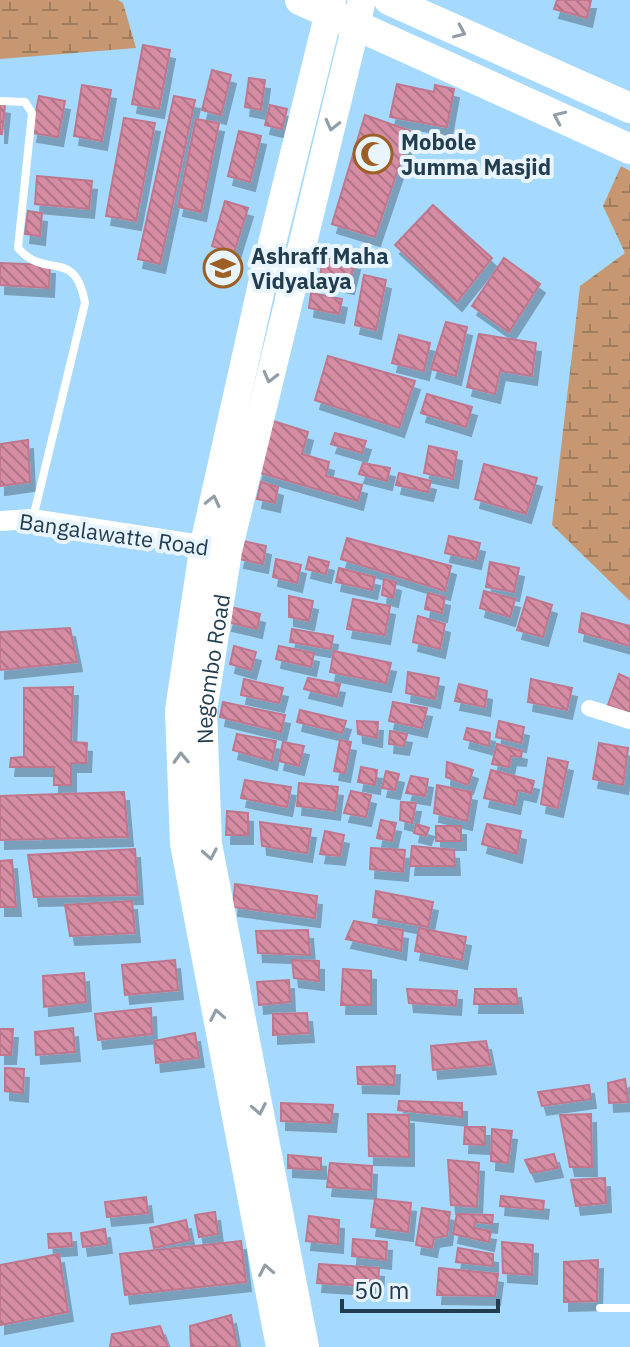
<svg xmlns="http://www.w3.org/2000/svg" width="630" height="1347" font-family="'IBM Plex Sans',sans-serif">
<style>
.wetland{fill:url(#wetland-marsh)}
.building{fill:url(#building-back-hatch);stroke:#bf778d;stroke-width:2;filter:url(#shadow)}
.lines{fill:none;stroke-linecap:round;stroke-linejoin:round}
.service{stroke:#fff;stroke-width:8}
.minor{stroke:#fff;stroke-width:16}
.tertiary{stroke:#fff;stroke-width:20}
.trunk{stroke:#fff;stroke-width:28}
.motorway{stroke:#fff;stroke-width:30}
.oneway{stroke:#919ea8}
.labels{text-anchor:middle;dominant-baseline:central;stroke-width:8;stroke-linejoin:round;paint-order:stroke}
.poi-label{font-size:22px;font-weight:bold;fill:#233d50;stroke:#e8f4fe;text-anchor:start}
.street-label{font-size:22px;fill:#233d50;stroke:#e8f4fe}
</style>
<defs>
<pattern id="wetland-marsh" width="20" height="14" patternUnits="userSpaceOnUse" patternTransform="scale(2)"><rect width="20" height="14" fill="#c69771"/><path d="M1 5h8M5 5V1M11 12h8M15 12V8" fill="none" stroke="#a07c5f"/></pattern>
<pattern id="building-back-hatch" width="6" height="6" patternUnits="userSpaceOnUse" patternTransform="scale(2)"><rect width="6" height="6" fill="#d68da3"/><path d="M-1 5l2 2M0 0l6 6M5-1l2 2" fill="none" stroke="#ad7487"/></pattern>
<filter id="shadow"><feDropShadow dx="5" dy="9" stdDeviation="0" flood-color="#0004"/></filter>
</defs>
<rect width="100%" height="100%" fill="#a6d9fe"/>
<path class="wetland" d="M0 0H118L123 3 136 48 0 59Z
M621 166 630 171V601L552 525 580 286 625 253 603 206Z"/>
<path class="building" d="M557 0H591L587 18 554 9Z
M143 45 170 50 159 109 132 104Z
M212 70 231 75 221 115 202 110Z
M249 78 265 80 261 110 245 107Z
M397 84 434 92 435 85 454 89 447 127 390 117Z
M82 85 111 90 102 141 74 136Z
M39 96 65 101 58 137 32 133Z
M174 96 195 100 160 264 138 259Z
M0 104 5 105 2 134H0Z
M270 105 287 109 282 129 265 125Z
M365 115 411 131 375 237 332 224Z
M124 118 155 123 136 221 106 216Z
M196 119 219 123 201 212 178 207Z
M239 131 261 136 250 182 228 176Z
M37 176 92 181 89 209 35 204Z
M225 201 248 208 234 253 212 246Z
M433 205 492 258 457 302 395 245Z
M28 211 42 213 40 236 25 234Z
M323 255 355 261 349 285 320 279Z
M504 258 540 284 509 332 472 306Z
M0 263 50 265 49 288 0 285Z
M364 275 386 280 376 330 355 325Z
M311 293 342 299 339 314 309 308Z
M446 322 467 327 456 376 431 369Z
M479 334 536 343 532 376 500 371 495 394 467 387Z
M399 335 430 343 424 371 392 363Z
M328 356 415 381 399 428 315 400Z
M427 394 472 407 466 427 421 413Z
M270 420 308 432 302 454 329 462 326 476 362 485 358 501 257 472Z
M335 433 366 441 362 453 331 444Z
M28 440 30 482 0 486V444Z
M429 446 457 452 453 479 424 473Z
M363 463 390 468 387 481 359 474Z
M484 464 537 478 526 514 475 499Z
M399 473 431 481 428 492 396 485Z
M261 482 278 487 275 503 257 499Z
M449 536 480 543 476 560 445 553Z
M347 538 451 566 445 591 341 559Z
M243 541 266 546 263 564 239 559Z
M309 557 329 562 326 574 306 569Z
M276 559 301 565 297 583 273 577Z
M490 562 519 568 514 592 486 587Z
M339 568 375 577 372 590 336 582Z
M384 579 396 582 393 598 382 595Z
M484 591 515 599 510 617 480 608Z
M428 593 445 597 442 613 425 609Z
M289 596 313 601 309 621 289 617Z
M527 597 552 605 543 637 517 630Z
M353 599 390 606 385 635 347 629Z
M231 607 260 614 257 629 227 622Z
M582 613 630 626V646L579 632Z
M418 616 445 624 440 649 413 642Z
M70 628 77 662 0 670V632Z
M292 629 333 636 331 649 290 642Z
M234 646 256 652 251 670 230 664Z
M279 646 314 653 311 667 276 659Z
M334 651 391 663 386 683 330 672Z
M408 672 439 678 435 699 406 693Z
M619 674 630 679V714L608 705Z
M308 678 340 684 337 697 304 689Z
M244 679 283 688 279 703 241 695Z
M531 679 572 688 567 710 528 702Z
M459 684 487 691 485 707 455 701Z
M73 687 71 742 87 743 86 763H71V785H54V767H10L11 758 24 757V688Z
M223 702 285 715 281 732 220 717Z
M393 702 427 708 422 728 389 721Z
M300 710 346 721 342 733 297 722Z
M357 721 378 722 377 738 358 734Z
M499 721 524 727 521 743 496 737Z
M467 728 490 733 489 746 464 739Z
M390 731 407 734 404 746 389 744Z
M237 734 276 741 272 761 233 750Z
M340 740 351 742 345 773 334 771Z
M283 742 304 746 299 766 279 761Z
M599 743 628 748 623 785 593 779Z
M497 744 522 751 521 757 511 756 509 767 492 764Z
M548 758 568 762 558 808 541 804Z
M447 762 473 770 468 785 446 777Z
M361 767 377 770 375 785 358 782Z
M491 770 534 781 531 793 518 790 515 805 484 798Z
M386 771 399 774 395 790 382 788Z
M411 776 428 779 425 796 406 793Z
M245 780 291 787 287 807 241 798Z
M299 783 338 787 335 811 297 806Z
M437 785 472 792 467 821 434 813Z
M351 791 371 795 366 817 344 813Z
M124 792 128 837 0 840V796Z
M401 802 416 803 412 823 400 820Z
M227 811 248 813V835H226Z
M381 820 396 823 392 841 377 838Z
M260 822 311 829 307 853 262 846Z
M416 824 429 828 426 836 414 833Z
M487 824 521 831 517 854 482 844Z
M436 826H461V841H436Z
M325 831 344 835 340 856 320 854Z
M412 846 454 850 455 866H410Z
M371 848 405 850 403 872 370 869Z
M135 849 138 895 34 897 28 855Z
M12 860 16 907H0V861Z
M235 884 317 896 315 918 233 907Z
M376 891 433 902 428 927 373 917Z
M132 901 135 933 70 936 65 905Z
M354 921 403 930 401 951 346 939Z
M419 928 466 937 462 960 415 951Z
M308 930 310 955 258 953 256 931Z
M175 960 178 990 125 995 122 965Z
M292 960 319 961V981L294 978Z
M343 969 371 971V1005H341Z
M84 973 86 1002 44 1007 43 976Z
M289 980 290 1002 259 1005 257 982Z
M407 989 457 991 456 1006 409 1003Z
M475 989H516L518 1004H474Z
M151 1008 152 1034 98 1040 95 1014Z
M307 1013 309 1033 273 1035V1014Z
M73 1028 75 1052 36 1055 35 1032Z
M0 1029H13L11 1055H0Z
M195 1033 199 1058 156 1063 154 1041Z
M486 1041 491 1065 433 1070 431 1046Z
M395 1066 394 1085 358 1084 357 1067Z
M5 1068 24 1069 23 1093 5 1091Z
M625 1079 628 1102 609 1103 608 1083Z
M589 1085 591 1099 542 1106 538 1092Z
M399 1101 462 1103V1117L398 1110Z
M281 1103 333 1105 331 1123 281 1121Z
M368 1114 409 1115V1157L369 1156Z
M591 1114 592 1167H570L560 1115Z
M465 1127H485V1145L464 1144Z
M492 1129 512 1131 508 1163 491 1161Z
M554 1154 558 1168 531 1173 525 1160Z
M288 1155 321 1158V1170L288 1168Z
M448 1160 479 1163 477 1207 451 1205Z
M330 1163 372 1166 371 1190 327 1187Z
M605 1178 606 1203 576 1206 571 1180Z
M501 1196 544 1201 543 1210 500 1206Z
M146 1197 148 1213 107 1217 105 1202Z
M375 1199 411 1203 408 1232 371 1227Z
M422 1208 450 1212 447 1236 434 1238 432 1248 416 1245Z
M215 1212 218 1234 199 1237 195 1215Z
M457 1214 493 1215 492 1224 475 1222 474 1228 491 1231 489 1242 453 1234Z
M309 1216 339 1220 338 1244 306 1241Z
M186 1220 190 1240 154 1248 150 1228Z
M105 1229 107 1244 83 1247 81 1233Z
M71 1233 72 1246 49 1248 48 1234Z
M353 1239 387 1242 386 1260 352 1256Z
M241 1241 246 1282 125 1295 120 1254Z
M502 1242 533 1245 532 1275 503 1273Z
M458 1248 493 1254V1266L456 1262Z
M59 1254 68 1312 0 1325V1265Z
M598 1260 597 1301 564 1302V1262Z
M319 1264 379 1268 378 1287 317 1283Z
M439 1268 498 1274 495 1296 437 1295Z
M231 1315 237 1347H191L190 1326Z
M160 1326 168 1347H110L112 1334Z"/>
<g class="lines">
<path class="service" d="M0 101 25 102 32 113 18 248C46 281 75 246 85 303L33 518
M600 1308H630"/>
<path class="minor" d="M589 708 630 721"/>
<path class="tertiary" d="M0 521 32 519 214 547"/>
<g class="trunk">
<path d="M280 1347 184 844 179 710 204 544 262 284 332 0"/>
<path id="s1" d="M305 1347 208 844 203 711 228 551 362 0"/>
</g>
<path class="motorway" d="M300 0 630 149
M389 0 630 108"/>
</g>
<defs><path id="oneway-chevron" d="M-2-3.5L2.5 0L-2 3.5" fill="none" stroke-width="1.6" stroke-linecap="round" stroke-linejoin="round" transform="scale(2)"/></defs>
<g class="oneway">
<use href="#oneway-chevron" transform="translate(460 32) rotate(24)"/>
<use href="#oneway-chevron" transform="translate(559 117) rotate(-156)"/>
<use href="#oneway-chevron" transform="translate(332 125) rotate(104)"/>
<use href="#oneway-chevron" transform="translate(270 377) rotate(104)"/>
<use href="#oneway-chevron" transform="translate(213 501) rotate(-77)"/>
<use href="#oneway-chevron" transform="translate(181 758) rotate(-92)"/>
<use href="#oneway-chevron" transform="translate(210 854) rotate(80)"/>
<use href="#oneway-chevron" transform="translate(217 1015) rotate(-101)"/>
<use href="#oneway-chevron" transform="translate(259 1109) rotate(79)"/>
<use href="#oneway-chevron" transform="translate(266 1270) rotate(-101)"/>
</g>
<defs>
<symbol id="mosque-ring" viewBox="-11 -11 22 22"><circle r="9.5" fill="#e8f4fe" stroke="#9d5f24" stroke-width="1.5"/><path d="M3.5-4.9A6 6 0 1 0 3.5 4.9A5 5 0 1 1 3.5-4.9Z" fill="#9d5f24"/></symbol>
<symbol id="university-ring" viewBox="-11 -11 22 22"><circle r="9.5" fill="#e8f4fe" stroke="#9d5f24" stroke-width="1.5"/><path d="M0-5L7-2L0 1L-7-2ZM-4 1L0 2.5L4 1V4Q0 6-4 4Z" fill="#9d5f24"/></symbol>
</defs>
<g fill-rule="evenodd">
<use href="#mosque-ring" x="351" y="132" width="44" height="44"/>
<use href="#university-ring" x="201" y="246" width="44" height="44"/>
</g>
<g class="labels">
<g class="poi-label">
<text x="401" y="141">Mobole<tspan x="401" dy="25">Jumma Masjid</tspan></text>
<text x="251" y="255">Ashraff Maha<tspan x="251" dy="25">Vidyalaya</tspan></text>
</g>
<g class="street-label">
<text transform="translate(114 534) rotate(8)">Bangalawatte Road</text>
<text stroke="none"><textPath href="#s1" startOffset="688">Negombo Road</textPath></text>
</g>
</g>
<path d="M342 1299v12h156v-12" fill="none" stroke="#233d50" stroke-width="4"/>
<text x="354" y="1299" font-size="24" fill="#233d50" stroke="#e8f4fe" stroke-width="6" paint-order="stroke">50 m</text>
</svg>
